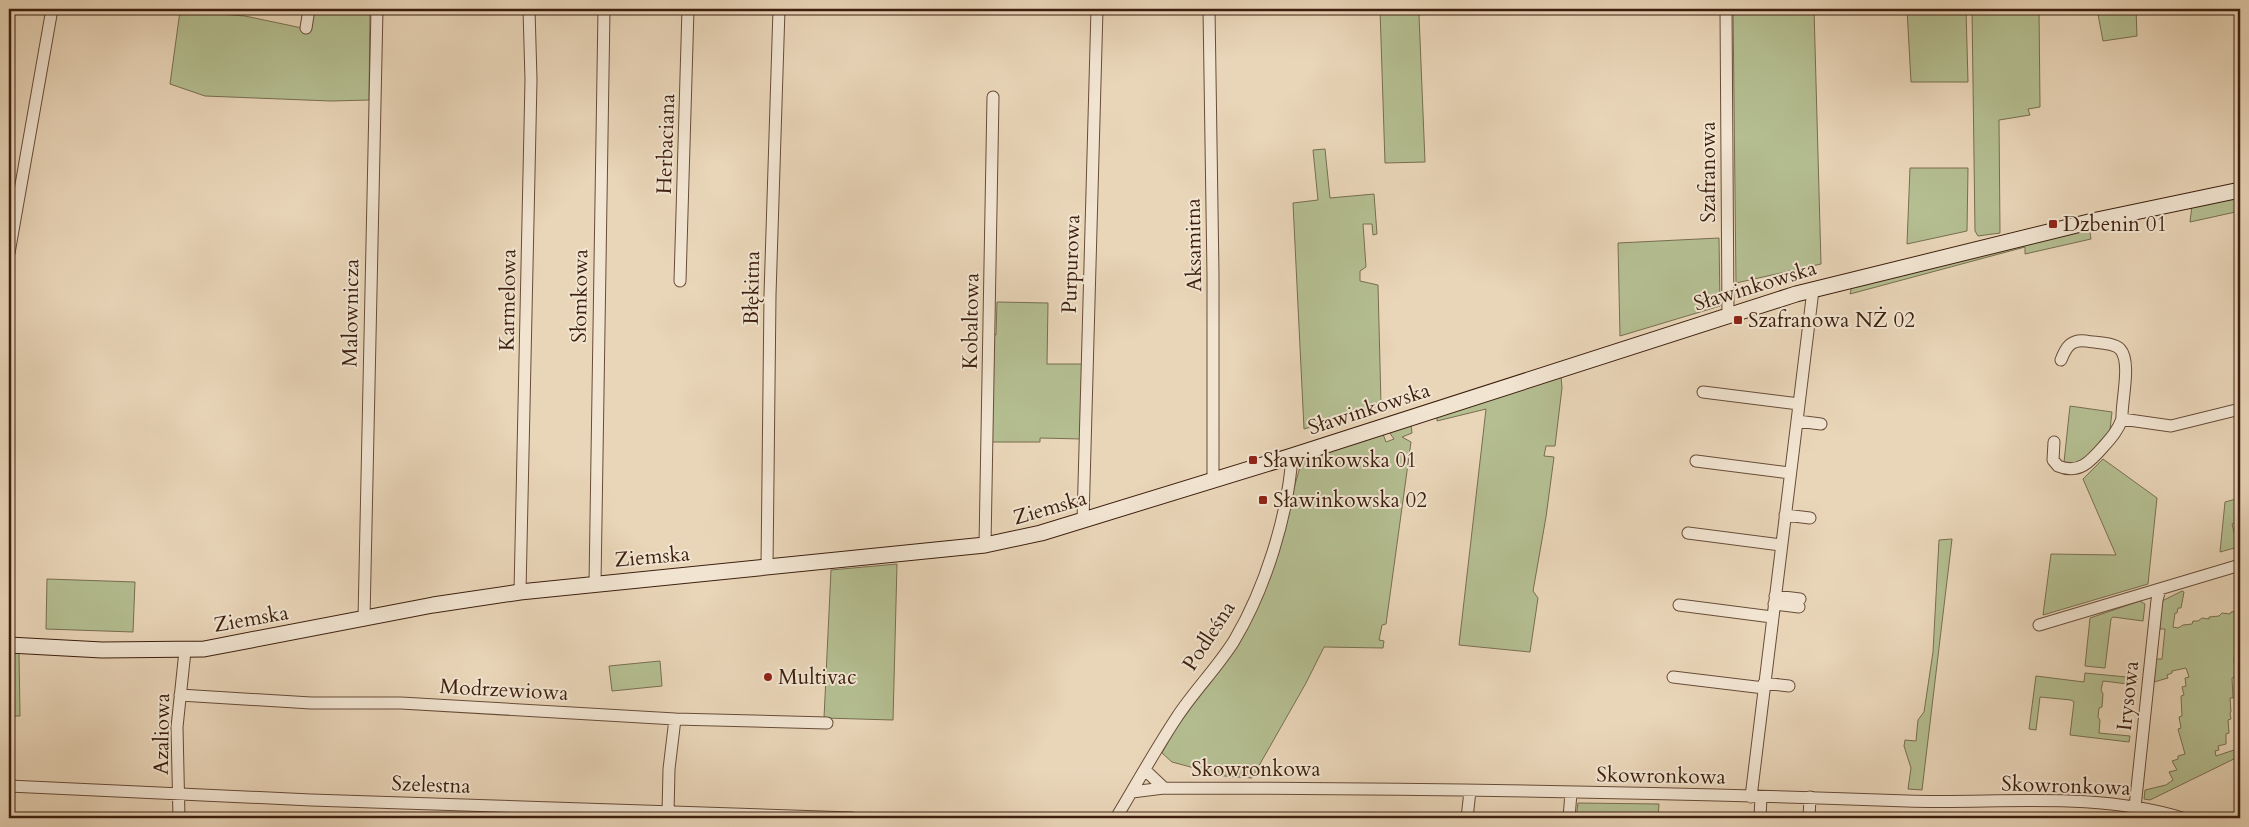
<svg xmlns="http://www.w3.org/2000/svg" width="2249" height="827" font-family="Cardo,serif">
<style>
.green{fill:#b4be91;stroke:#786e50}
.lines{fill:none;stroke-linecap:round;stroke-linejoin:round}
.street-casing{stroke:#684c38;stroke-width:13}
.secondary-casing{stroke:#3d1f0e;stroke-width:17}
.street{stroke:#f1e4d1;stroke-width:11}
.secondary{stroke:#f1e4d1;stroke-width:15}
.poi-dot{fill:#8f2418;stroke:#f1e4d1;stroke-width:2}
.labels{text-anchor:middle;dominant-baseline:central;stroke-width:4;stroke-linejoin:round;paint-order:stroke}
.street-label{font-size:21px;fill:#3d1f0e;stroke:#f1e4d1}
.poi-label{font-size:21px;fill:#3d1f0e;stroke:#f1e4d1;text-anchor:start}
</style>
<rect width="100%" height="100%" fill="#e9d5b8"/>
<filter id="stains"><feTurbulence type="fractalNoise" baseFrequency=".004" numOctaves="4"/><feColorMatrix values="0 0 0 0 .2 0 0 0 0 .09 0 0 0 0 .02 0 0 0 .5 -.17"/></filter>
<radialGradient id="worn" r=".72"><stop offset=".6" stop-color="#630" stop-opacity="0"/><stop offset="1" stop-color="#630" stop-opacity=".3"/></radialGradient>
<path class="green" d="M311 9H370L369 100 331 101 205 96 170 84 180 11 245 16 302 28Z
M1380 9H1424V14L1419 15 1425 162 1385 163Z
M1733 9H1814L1821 264 1736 283Z
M1907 9H1966L1968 82H1911Z
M1972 9H2039L2040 107 2028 109 2030 115 1999 120 2000 233 1978 236 1975 231Z
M2097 9H2136L2137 36 2103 41Z
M1325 149 1330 198 1374 194 1377 234 1373 235 1372 224H1363L1366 267 1360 271V281L1378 285 1381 405 1304 429 1293 203 1318 200 1313 150Z
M1910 168H1968L1967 231 1907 244Z
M2240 194V211L2190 222 2192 205Z
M2089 227 2091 239 2025 254V247L1850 294 1852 286Z
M1719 238 1720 306 1620 336 1618 243Z
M997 302 1048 303 1047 364H1083L1082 439 1040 438V442H987L990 335H996Z
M1561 376 1562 388 1555 446H1546L1544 456 1554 457 1546 517 1533 591 1538 598 1530 652 1459 645 1486 409 1437 421V413Z
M2070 406 2112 412 2110 430 2087 456 2076 463 2064 462Z
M1411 425 1412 433 1402 437 1411 442 1386 624 1382 625 1379 640 1384 641 1383 648 1324 647 1306 683 1252 778 1224 776 1172 762 1162 753 1180 721 1220 669 1284 523 1302 460 1383 434 1386 442 1394 439 1389 432Z
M2103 459 2157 498 2148 584 2043 615 2051 554 2116 555 2083 479Z
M2240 498V521L2232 524 2238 547 2220 552 2225 502Z
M1952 539 1922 790 1908 789 1911 768 1904 746 1905 740 1916 741 1918 720 1924 712 1933 652 1939 540Z
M897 564 893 720 824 718 831 570Z
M47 579 135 582 133 632 46 629Z
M2182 591 2184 592 2181 608H2178L2177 613H2175L2173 627 2178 628 2183 625 2192 624 2193 621H2198L2202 618 2209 619V617L2219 616 2222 613 2230 614 2231 612 2239 611 2240 609V648L2236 649 2237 656 2234 657 2235 677 2232 678 2233 698H2230L2231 712 2230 713 2231 719 2228 720 2229 733 2226 734V744L2218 746 2219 750 2215 751 2216 756 2240 748V756L2150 800 2144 799 2145 790 2166 785 2173 780 2169 772 2177 770 2172 761 2178 759V756L2185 754 2178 729 2181 728 2179 717 2182 716 2181 696 2184 695 2182 687 2186 686 2185 678 2189 677 2186 668 2172 671V673L2167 675 2168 678 2154 682 2156 659H2162L2165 629H2160L2162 601Z
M2140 601 2145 604 2143 621 2113 617 2111 619 2105 668 2085 666 2090 618Z
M9 653H19L20 716H9Z
M660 661 662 686 612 691 609 666Z
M2085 673 2137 678 2136 685 2103 681 2101 690 2103 694 2102 707 2099 708 2098 717 2100 720 2099 733 2130 736 2129 742 2070 735 2074 702 2071 700 2040 697 2036 730 2029 729 2036 676 2084 682Z
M1578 803 1659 804 1658 818H1576Z"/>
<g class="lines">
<defs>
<path id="street" d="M1209 9 1213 275V480
M1726 9 1728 315
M306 28 309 9
M9 253 52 9
M680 281 688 9
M2061 360C2066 347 2071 339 2086 341 2095 343 2113 342 2120 349 2132 362 2121 402 2122 419L2171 426 2240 409
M1703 392 1799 404
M1797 421 1821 424
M2054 442 2053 460 2058 466C2079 475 2091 461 2104 446 2112 437 2118 430 2122 419
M1696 461 1790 473
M1785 515 1810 518
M1083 521 1097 9
M1688 533 1781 545
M985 545 993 97
M767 567 770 295 779 9
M595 584 604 9
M520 592 531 80 529 9
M1775 596 1800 599
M1774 604 1799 607
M1679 605 1772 617
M364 619 377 9
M2039 625 2240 565
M1673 677 1764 688
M1764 683 1789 686
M180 695 311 703H401L675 719 827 723
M1145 770 1164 788C1412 788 1660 792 1907 801 1998 804 2094 791 2182 818
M9 786 311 800 852 818
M1132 792 1164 788
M1751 797 1813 290
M2135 807 2157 600 2160 589
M668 813 669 769 675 719
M179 818 177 727 185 651
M1116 818C1136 785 1155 750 1177 717 1194 691 1217 668 1234 641 1265 589 1288 516 1292 456
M1467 818 1470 791
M1569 818 1571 793
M1760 818 1761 797
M1809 818 1810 797"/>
<path id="secondary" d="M9 645 102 650 204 649 433 605 520 592 985 545 1041 533 1292 456 1796 294 2097 220 2240 190"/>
</defs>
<use href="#street" class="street-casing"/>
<use href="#secondary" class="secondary-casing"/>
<use href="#street" class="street"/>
<use href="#secondary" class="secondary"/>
</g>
<g class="poi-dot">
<rect x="2048" y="219" width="10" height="10" rx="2.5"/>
<rect x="1733" y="315" width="10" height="10" rx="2.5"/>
<rect x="1248" y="455" width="10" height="10" rx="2.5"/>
<rect x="1258" y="495" width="10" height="10" rx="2.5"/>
<circle cx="768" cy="677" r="5"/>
</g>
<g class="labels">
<g class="street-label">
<text transform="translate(666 144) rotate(-88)">Herbaciana</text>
<text transform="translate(1708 172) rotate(-90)">Szafranowa</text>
<text transform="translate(1194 245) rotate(-91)">Aksamitna</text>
<text transform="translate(1071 264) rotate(-88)">Purpurowa</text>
<text transform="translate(1755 286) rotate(-17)">Sławinkowska</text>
<text transform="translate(752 288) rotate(-89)">Błękitna</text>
<text transform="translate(580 296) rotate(-89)">Słomkowa</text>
<text transform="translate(508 300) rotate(-89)">Karmelowa</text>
<text transform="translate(351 313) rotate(-89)">Malownicza</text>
<text transform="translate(971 321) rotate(-89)">Kobaltowa</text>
<text transform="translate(1369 409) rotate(-18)">Sławinkowska</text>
<text transform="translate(1050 508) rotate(-16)">Ziemska</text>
<text transform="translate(652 557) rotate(-5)">Ziemska</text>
<text transform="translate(251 619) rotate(-10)">Ziemska</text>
<text transform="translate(1209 636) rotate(-57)">Podleśna</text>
<text transform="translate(504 690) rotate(3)">Modrzewiowa</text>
<text transform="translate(2128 696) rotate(-84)">Irysowa</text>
<text transform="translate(162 734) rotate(-89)">Azaliowa</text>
<text x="1256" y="769">Skowronkowa</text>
<text transform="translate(1661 776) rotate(1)">Skowronkowa</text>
<text transform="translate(431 785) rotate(2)">Szelestna</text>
<text transform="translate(2066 786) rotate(2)">Skowronkowa</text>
</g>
<g class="poi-label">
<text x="2063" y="224">Dzbenin 01</text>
<text x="1748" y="320">Szafranowa NŻ 02</text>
<text x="1263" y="460">Sławinkowska 01</text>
<text x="1273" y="500">Sławinkowska 02</text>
<text x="778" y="677">Multivac</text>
</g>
</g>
<rect width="2249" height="827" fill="none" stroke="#e9d5b8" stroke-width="30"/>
<rect x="10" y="10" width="2229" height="807" fill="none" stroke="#3d1f0e" stroke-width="2.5"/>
<rect x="15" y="15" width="2219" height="797" fill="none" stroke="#3d1f0e"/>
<rect width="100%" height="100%" filter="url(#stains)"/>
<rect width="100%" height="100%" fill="url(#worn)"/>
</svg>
